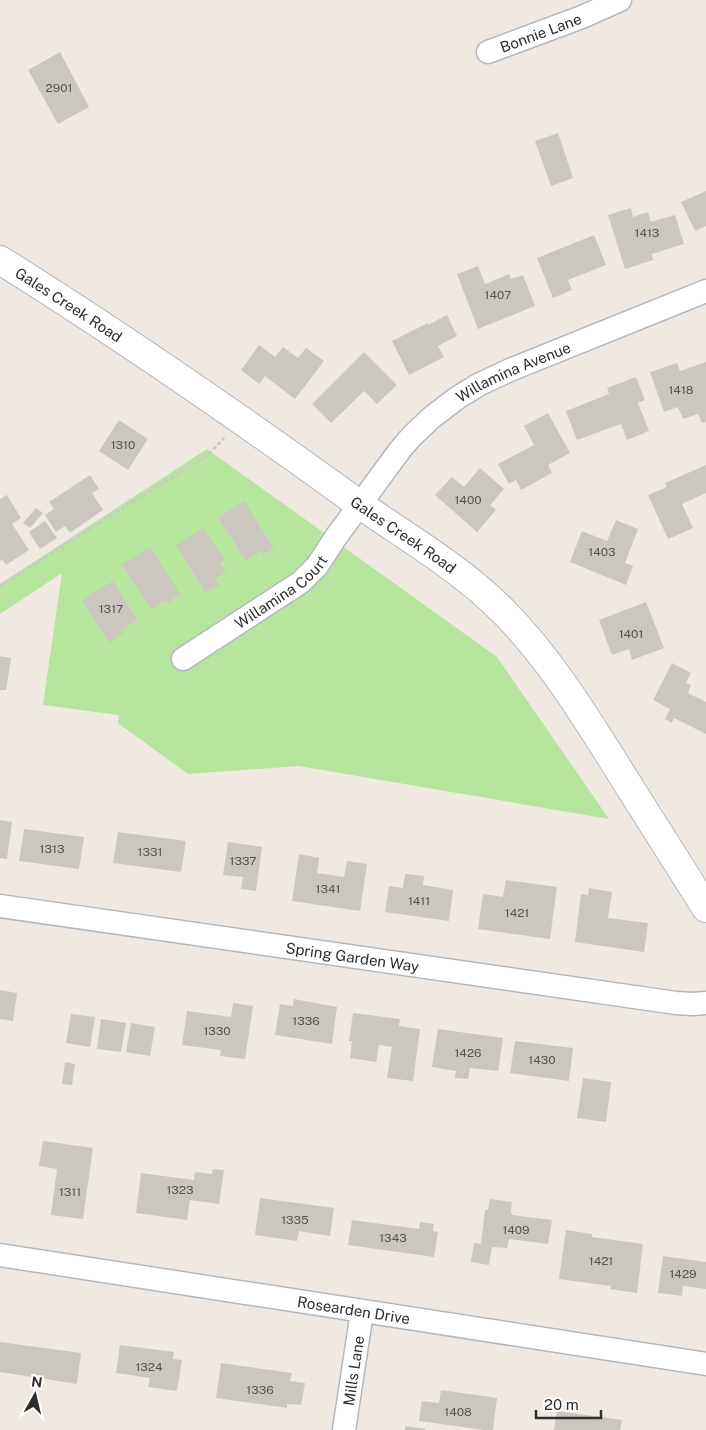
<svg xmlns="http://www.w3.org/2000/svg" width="706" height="1430" font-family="'Public Sans',sans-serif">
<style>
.green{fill:#b6e59e}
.building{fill:#cbc7bf}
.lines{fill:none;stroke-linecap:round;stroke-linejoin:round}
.street-casing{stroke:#b4b7c1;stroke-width:25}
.secondary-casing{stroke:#b4b7c1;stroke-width:30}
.path{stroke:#c9c9c9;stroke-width:3;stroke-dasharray:4 2.5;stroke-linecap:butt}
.street{stroke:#fff;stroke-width:22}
.secondary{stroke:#fff;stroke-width:28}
.labels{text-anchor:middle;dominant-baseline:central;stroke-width:5;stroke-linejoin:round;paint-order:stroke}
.number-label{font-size:12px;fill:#555452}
.street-label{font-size:15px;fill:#2e2e2e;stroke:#fff}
</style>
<rect width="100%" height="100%" fill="#efe9e1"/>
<path class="green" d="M207 449 497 657 609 819 299 766 188 774 118 723 119 715 43 705 62 573 0 614V584Z"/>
<path class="building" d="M60 52 89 107 58 124 28 70Z
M558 133 573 178 551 186 535 141Z
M706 191V226L695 231 681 202Z
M631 208 633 217 648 212 651 222 675 215 684 244 652 254 653 260 625 269 608 215Z
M594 235 606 265 568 280 572 290 553 298 537 258Z
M478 266 485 284 509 274 511 279 523 275 535 306 478 329 457 274Z
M447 315 457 336 438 346 444 357 409 375 392 341 428 323V325Z
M259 345 275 357 283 347 298 358 306 348 324 361 295 399 265 376 259 384 241 370Z
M364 352 397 385 377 404 364 391 331 423 312 404Z
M706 362V422L702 423 698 414 683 419 678 407 664 412 650 372 677 363 680 371Z
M636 377 645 400 638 403 649 431 627 440 621 424 577 440 566 411 609 394 607 388Z
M548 413 570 453 548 465 552 473 521 490 516 480 509 484 498 464 534 445 524 426Z
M119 420 148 439 128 470 99 451Z
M706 465V493L682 504 693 528 668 539 648 495 667 487 665 483Z
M480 468 504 489 490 505 496 510 477 532 435 495 452 477 464 487Z
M90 475 99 489 92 493 103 510 70 533 65 526 56 532 45 515 54 509 49 502Z
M7 495 21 518 12 524 29 550 6 565 2 559 0 561V499Z
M244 501 274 548 263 555 260 551 246 561 218 518Z
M36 508 43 513 30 528 23 523Z
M616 520 638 529 625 563 633 566 626 585 570 562 582 531 607 541Z
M45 521 57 538 40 549 29 532Z
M203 528 225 560 220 563 226 572 215 579 219 586 205 592 176 545Z
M150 547 180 594 168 603 166 599 151 610 122 564Z
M113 581 138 620 121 629 123 633 109 643 82 600Z
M646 602 664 648 632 660 629 649 612 655 599 620Z
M0 656 11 658 6 690H0Z
M672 663 691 673 686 683 691 685 688 693 706 702V734L674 718 672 723 665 719 670 709 653 700Z
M0 820 12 822 7 859 0 858Z
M24 829 84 837 79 869 19 861Z
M118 832 186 841 181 872 113 863Z
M228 842 262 847 256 891 241 889 243 877 223 875Z
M299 854 319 858 317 873 344 877 347 861 367 864 360 911 292 901Z
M405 874 424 876 423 885 453 890 449 921 385 912 389 886 403 888Z
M506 880 557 887 550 939 478 929 483 894 503 897Z
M589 888 612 892 608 918 648 923 644 952 575 942 581 894 588 895Z
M0 990 17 993 13 1021 0 1019Z
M294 999 337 1007 332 1044 275 1035 280 1004 293 1006Z
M233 1003 253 1006 245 1059 220 1056 221 1050 182 1045 187 1011 231 1017Z
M353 1013 400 1019 399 1026 420 1029 413 1081 387 1078 392 1047 379 1045 376 1062 350 1058 352 1041H349Z
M71 1014 95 1017 90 1047 66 1043Z
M101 1019 126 1023 121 1052 97 1049Z
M131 1023 155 1027 150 1056 126 1052Z
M438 1029 503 1038 498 1071 470 1068 468 1079 455 1078 456 1071 432 1067Z
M515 1041 573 1048 569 1081 510 1073Z
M65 1062 75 1064 72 1085 62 1084Z
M583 1078 611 1082 606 1122 577 1118Z
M43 1141 93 1148 83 1219 51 1215 57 1169 39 1166Z
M213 1169 224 1170 219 1204 190 1200 187 1220 136 1213 141 1173 194 1180 195 1172 212 1174Z
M260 1198 334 1208 330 1236 299 1231 297 1241 255 1235Z
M490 1199 512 1202 511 1213H512V1215L552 1220 548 1244 509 1239 507 1248 492 1247 489 1265 471 1262 474 1243 481 1244 485 1210H488Z
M352 1220 419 1229 420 1222 434 1224 433 1231 438 1232 434 1257 348 1245Z
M566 1230 592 1234V1237L643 1244 637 1293 610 1289 611 1286 559 1279Z
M663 1256 706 1262V1289L683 1286 682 1296 658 1293Z
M0 1342 81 1353 77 1384 0 1372Z
M120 1345 174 1352 173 1359 182 1360 177 1391 148 1387 150 1378 116 1373Z
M221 1363 292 1373 290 1381 305 1383 301 1405 287 1404V1408L216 1398Z
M441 1390 497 1398 493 1430H484L419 1421 422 1401 439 1403Z
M557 1411 622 1420 620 1430H554Z
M405 1426 426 1429V1430H405Z"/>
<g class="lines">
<defs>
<g id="street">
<path id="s1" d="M488 52 582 17 620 0"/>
<path id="s2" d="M183 659 301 582 317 566 336 537 400 450 411 437 431 418 457 398 480 384 510 370 706 291"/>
<path id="s3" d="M0 906 676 1003 693 1004 706 1003"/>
<path id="s4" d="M0 1255 706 1364"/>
<path id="s5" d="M344 1430 362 1312"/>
</g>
<g id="secondary">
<path id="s6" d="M0 260C120 335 237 416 352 499 404 536 460 567 505 613 550 659 583 713 617 767 647 814 676 861 706 908"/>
</g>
</defs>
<use href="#street" class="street-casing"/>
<use href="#secondary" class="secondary-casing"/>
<path class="path" d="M0 586 126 506 207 456 224 438"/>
<use href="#street" class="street"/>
<use href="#secondary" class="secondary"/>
</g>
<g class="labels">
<g class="number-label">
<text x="59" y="88">2901</text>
<text x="647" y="233">1413</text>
<text x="498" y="295">1407</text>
<text x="681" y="390">1418</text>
<text x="123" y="445">1310</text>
<text x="468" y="500">1400</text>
<text x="602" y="552">1403</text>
<text x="111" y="609">1317</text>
<text x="631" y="634">1401</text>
<text x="52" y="849">1313</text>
<text x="150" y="852">1331</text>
<text x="243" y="861">1337</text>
<text x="328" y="889">1341</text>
<text x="419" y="901">1411</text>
<text x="517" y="913">1421</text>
<text x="306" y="1021">1336</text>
<text x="217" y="1031">1330</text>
<text x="468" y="1053">1426</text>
<text x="542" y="1060">1430</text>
<text x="180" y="1190">1323</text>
<text x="70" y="1192">1311</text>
<text x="295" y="1220">1335</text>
<text x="516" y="1230">1409</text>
<text x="393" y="1238">1343</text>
<text x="601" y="1261">1421</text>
<text x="683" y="1274">1429</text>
<text x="149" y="1367">1324</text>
<text x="260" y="1390">1336</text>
<text x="458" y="1412">1408</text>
</g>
<g class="street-label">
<text stroke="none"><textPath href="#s1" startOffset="56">Bonnie Lane</textPath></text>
<text stroke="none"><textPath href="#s6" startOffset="82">Gales Creek Road</textPath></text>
<text stroke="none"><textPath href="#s2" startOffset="446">Willamina Avenue</textPath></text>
<text stroke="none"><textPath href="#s6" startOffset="488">Gales Creek Road</textPath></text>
<text stroke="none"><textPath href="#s2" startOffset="119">Willamina Court</textPath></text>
<text stroke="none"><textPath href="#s3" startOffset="356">Spring Garden Way</textPath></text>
<text stroke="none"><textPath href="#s4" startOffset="358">Rosearden Drive</textPath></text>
<text stroke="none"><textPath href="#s5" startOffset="60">Mills Lane</textPath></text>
</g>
</g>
<g transform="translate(35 1395) rotate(8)" stroke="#ffffff" stroke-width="4" paint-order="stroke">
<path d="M0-4L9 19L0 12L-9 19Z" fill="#2e2e2e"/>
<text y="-8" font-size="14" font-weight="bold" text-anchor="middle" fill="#2e2e2e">N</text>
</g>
<path d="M536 1410v8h65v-8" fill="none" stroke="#2e2e2e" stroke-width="2.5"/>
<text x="544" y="1410" font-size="15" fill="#2e2e2e" stroke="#ffffff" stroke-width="4" paint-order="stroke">20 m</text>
</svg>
